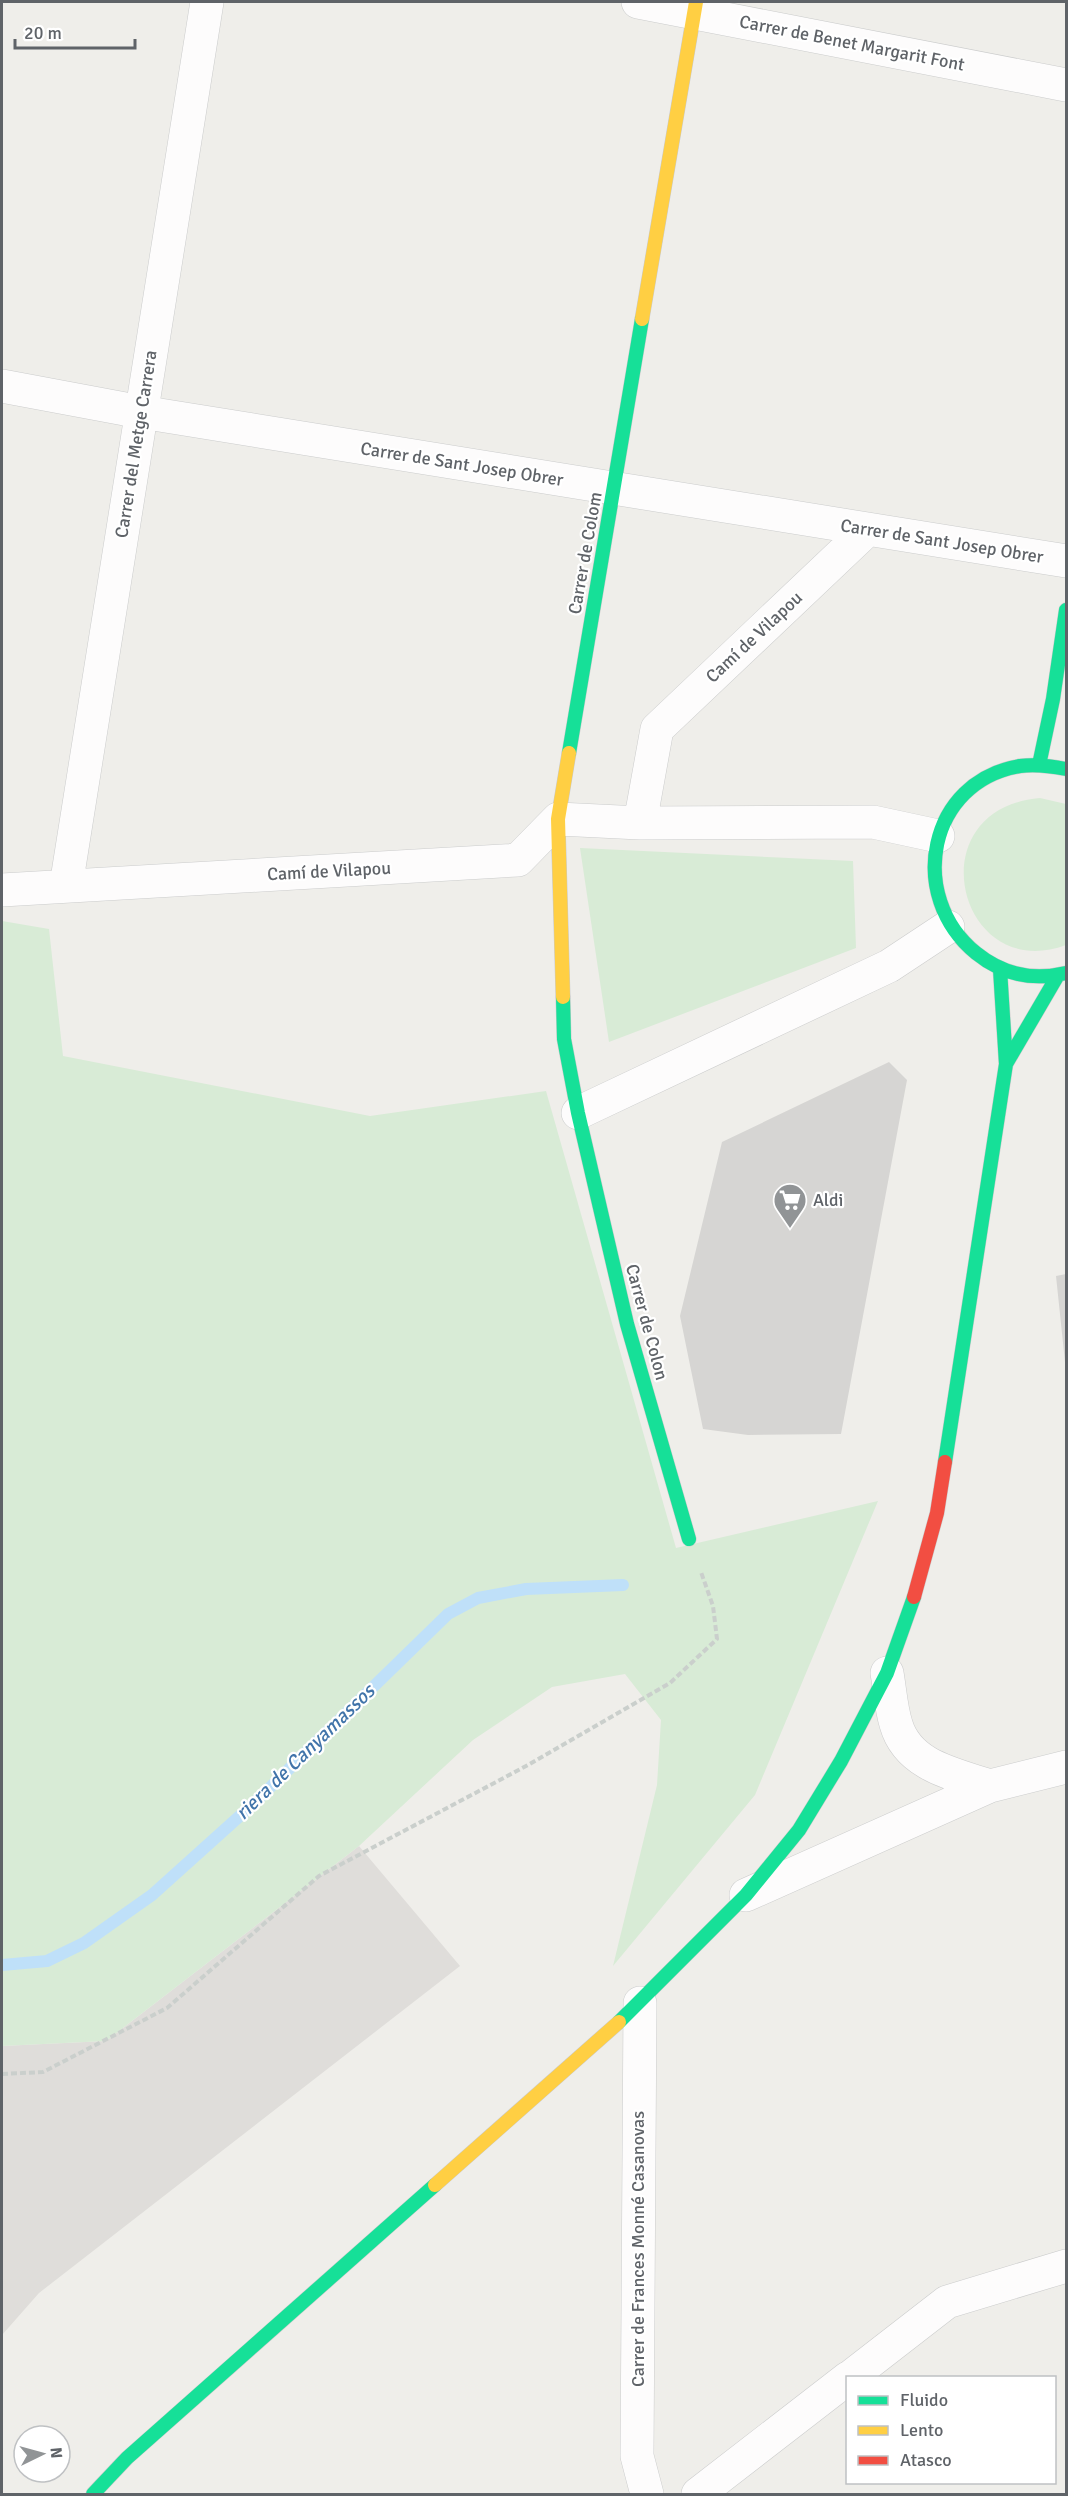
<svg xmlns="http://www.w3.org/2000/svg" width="1068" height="2496" font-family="Signika,sans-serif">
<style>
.industrial{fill:#dfddda}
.green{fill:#d8ebd6}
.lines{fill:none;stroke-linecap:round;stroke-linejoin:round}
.stream{stroke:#bfe0f9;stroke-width:12}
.building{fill:#d6d5d3}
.street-casing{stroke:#cbcccc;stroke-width:34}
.fast-casing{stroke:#cacacb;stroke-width:15}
.slow-casing{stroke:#cacacb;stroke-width:15}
.jam-casing{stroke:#cacacb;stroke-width:15}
.path{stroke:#cacfcc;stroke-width:4;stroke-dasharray:6 3;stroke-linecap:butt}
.street{stroke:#fdfcfc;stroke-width:33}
.fast{stroke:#16e098;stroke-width:14}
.slow{stroke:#ffcf43;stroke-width:14}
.jam{stroke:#f24e42;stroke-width:14}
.labels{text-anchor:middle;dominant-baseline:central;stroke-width:4.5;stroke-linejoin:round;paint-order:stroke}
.street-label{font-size:18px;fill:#5f6368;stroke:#fff}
.poi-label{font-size:18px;fill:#5f6368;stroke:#fff;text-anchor:start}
.water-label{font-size:20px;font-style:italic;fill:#4174aa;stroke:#fff}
</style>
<rect width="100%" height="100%" fill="#efeeea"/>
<path class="industrial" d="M359 1846 460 1966 39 2293 2 2335V2046L106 2041Z"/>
<path class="green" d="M1040 798 1066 804V945C958 985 915 809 1040 798Z
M580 848 853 861 856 948 609 1042Z
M2 921 49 929 63 1056 370 1116 546 1091 676 1548 878 1501 755 1795 613 1966 657 1785 661 1720 625 1674 552 1687 473 1740 359 1846 106 2041 2 2046Z"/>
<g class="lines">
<path class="stream" d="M2 1965 47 1961 84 1943 152 1895 252 1805 448 1614 478 1598 526 1589 623 1585"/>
</g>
<path class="building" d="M889 1062 907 1080 841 1434 748 1435 703 1429 680 1316 722 1142Z
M1066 1274V1362H1065L1056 1276Z"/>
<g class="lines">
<defs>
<path id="street" d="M638 2 1066 85
M2 386 141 412 1066 561
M640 823 657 729 868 529
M66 886 207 2
M2 890 518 860 558 819 640 823 873 822 938 836
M578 1113 889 966 948 927
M887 1673C890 1690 891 1708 896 1724 908 1766 954 1774 990 1786
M746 1895 990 1786 1066 1767
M640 2003 637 2456 647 2494
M849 2378 947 2302 1066 2266
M698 2494 848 2378"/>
<path id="fast" d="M569 753 642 319
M1039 765 1053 699 1066 610
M1066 769C1051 766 1036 764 1020 766 928 781 906 896 976 953 1002 974 1033 981 1066 973
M563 997 564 1039 578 1113 627 1324 689 1539
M1006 1064 1058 975
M945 1462 1006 1064 1000 969
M619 2022 746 1895 799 1830 841 1761 887 1673 914 1597
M93 2494 127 2458 435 2185"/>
<path id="slow" d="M642 319 696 2
M563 997 558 819 569 753
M435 2185 619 2022"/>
<path id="jam" d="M914 1597 937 1513 945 1462"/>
</defs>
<use href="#street" class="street-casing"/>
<use href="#fast" class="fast-casing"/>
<use href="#slow" class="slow-casing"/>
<use href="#jam" class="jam-casing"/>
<path class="path" d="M2 2074 43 2072 167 2008 319 1876 528 1765 670 1683 717 1639 713 1606 701 1572"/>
<use href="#street" class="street"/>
<use href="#fast" class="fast"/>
<use href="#slow" class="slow"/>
<use href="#jam" class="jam"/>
</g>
<defs>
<symbol id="supermarket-pin" viewBox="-11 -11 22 30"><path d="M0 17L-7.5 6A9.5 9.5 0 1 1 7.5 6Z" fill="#919496" stroke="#fff"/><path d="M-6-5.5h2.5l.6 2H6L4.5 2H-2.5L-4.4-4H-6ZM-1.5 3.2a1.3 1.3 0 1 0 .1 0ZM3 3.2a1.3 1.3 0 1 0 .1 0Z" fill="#fff"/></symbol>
</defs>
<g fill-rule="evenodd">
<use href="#supermarket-pin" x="771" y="1181" width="38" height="52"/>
</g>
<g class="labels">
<g class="street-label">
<text transform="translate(852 43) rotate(11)">Carrer de Benet Margarit Font</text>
<text transform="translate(136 444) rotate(-81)">Carrer del Metge Carrera</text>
<text transform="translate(462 464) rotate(9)">Carrer de Sant Josep Obrer</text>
<text transform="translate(942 541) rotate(9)">Carrer de Sant Josep Obrer</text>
<text transform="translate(585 553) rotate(-80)">Carrer de Colom</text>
<text transform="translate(754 637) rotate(-43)">Camí de Vilapou</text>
<text transform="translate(329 871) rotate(-3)">Camí de Vilapou</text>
<text transform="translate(647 1322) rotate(75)">Carrer de Colon</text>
<text transform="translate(638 2249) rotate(-90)">Carrer de Frances Monné Casanovas</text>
</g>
<g class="poi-label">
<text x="813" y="1200">Aldi</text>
</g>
<g class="water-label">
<text transform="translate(305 1752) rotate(-44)">riera de Canyamassos</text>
</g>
</g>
<rect width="1068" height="2496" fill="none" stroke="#5f6368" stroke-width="6"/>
<rect x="846" y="2376" width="210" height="108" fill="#ffffff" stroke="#bfc1c3" stroke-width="1.5"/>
<rect x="858" y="2396" width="30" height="9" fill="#16e098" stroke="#bfc1c3" stroke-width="1.5"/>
<text x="900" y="2406" font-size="18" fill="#5f6368">Fluido</text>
<rect x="858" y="2426" width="30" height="9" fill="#ffcf43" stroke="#bfc1c3" stroke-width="1.5"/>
<text x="900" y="2436" font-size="18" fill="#5f6368">Lento</text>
<rect x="858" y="2456" width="30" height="9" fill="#f24e42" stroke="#bfc1c3" stroke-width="1.5"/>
<text x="900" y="2466" font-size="18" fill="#5f6368">Atasco</text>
<g transform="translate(42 2454) rotate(85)"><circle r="28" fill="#ffffff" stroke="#bfc1c3" stroke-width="1.5"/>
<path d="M0-4.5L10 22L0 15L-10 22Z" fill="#919496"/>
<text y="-9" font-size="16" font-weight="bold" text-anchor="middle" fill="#5f6368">N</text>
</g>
<path d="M15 39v9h120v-9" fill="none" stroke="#5f6368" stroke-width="3"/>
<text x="24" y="39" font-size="18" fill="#5f6368" stroke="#ffffff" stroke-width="4.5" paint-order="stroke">20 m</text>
</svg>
